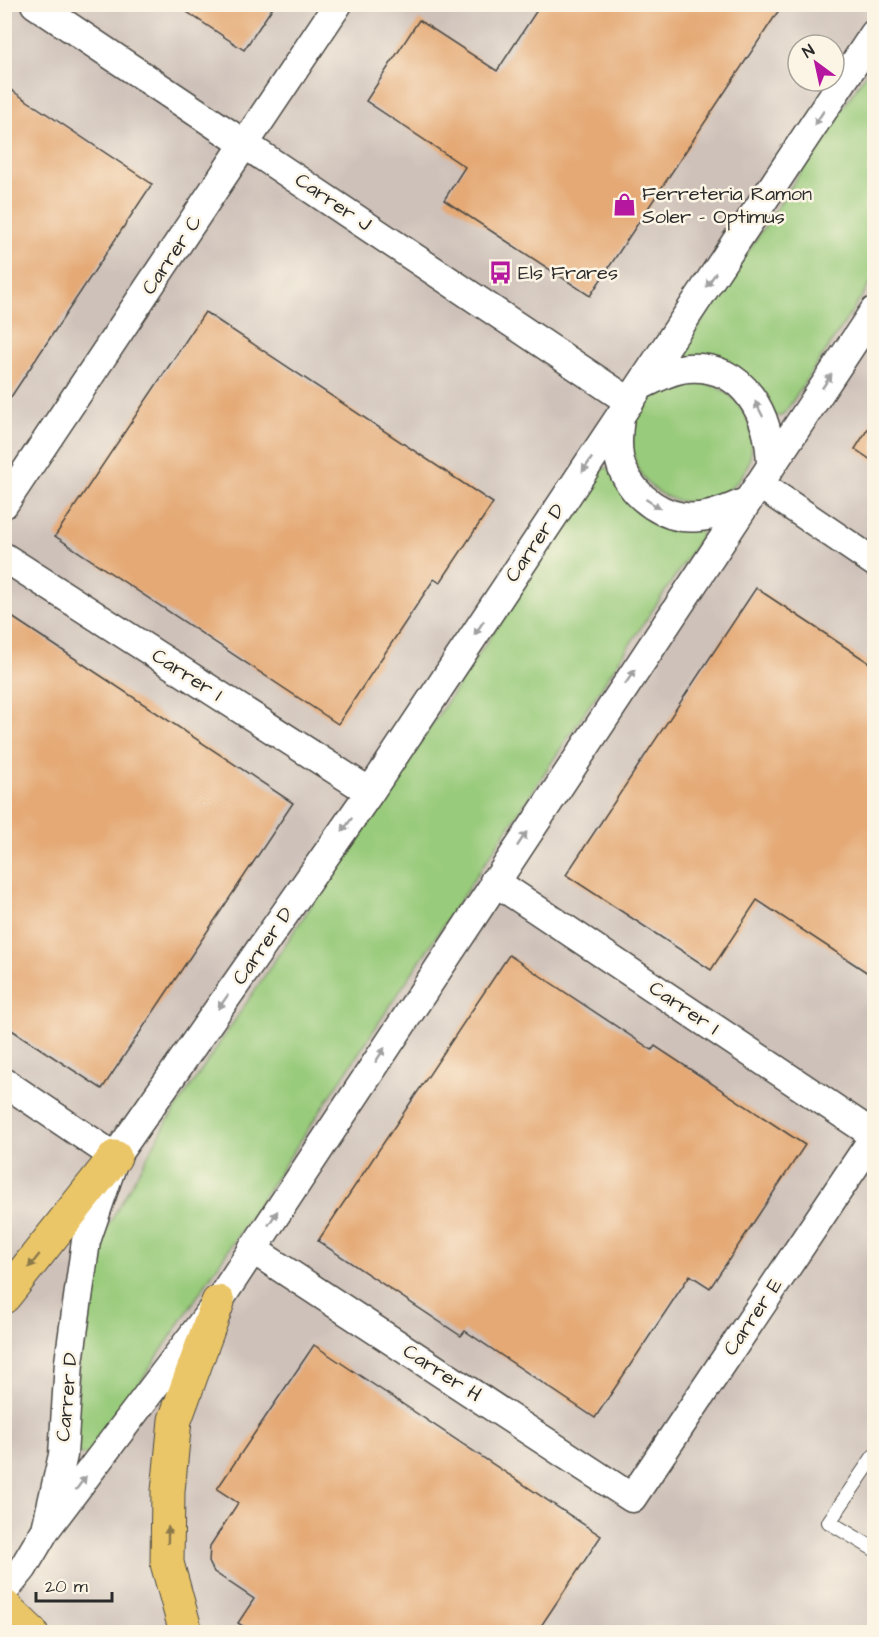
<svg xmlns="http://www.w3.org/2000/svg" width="879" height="1637" font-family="'Architects Daughter',sans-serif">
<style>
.industrial{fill:#cec1b9;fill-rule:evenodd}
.green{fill:#99cb7b;stroke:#627b53;stroke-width:1.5}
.building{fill:#e4a974}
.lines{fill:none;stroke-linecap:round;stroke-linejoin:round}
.lane-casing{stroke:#494743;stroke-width:16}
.street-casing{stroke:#494743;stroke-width:31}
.highway-casing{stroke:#494743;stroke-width:35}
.lane{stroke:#fff;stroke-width:14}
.street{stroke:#fff;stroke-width:28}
.highway{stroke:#eac669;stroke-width:33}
.oneway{fill:#a0a0a0}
.oneway2{fill:#8a784a}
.labels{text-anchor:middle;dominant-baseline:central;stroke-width:5;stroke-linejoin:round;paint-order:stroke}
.poi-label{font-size:20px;fill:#2b2b2b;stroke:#fcf5e5;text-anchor:start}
.street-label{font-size:20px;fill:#2b2b2b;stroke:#fcf5e5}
</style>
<rect width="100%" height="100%" fill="#fcf5e5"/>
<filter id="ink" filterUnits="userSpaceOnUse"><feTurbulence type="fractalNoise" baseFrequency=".0167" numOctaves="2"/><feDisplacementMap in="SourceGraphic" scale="12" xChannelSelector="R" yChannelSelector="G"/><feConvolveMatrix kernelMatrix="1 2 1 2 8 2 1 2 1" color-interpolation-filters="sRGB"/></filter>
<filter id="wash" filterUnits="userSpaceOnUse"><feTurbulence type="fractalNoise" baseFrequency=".008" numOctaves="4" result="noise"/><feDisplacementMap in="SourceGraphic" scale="24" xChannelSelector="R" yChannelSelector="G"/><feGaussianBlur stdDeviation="1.35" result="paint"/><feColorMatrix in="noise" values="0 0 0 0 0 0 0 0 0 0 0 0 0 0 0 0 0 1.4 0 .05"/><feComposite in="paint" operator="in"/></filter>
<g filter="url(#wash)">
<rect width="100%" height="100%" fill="#f0e6c9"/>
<path class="industrial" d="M5 5H874V1632H5ZM798 45H834V81H798Z"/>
<path class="green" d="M874 61V278L786 411 781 416H776L681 353Z
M632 442a60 60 0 1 1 120 0a60 60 0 1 1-120 0Z
M603 468H609L700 530 701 537 96 1449 89 1456 78 1454 75 1449 80 1341 93 1268 105 1231 167 1122Z"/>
<g id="blocks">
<path class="building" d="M175 4H275L244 50Z
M541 4H778L781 7 590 296 444 200 465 167 366 101 419 20 497 71Z
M5 86 152 184 5 406Z
M205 312 493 503 440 583 434 579 338 724 55 536Z
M874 419V462L855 449Z
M756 588 874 666V977L757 900 711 970 566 875Z
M6 613 293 803 102 1089 4 1025Z
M509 955 652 1050 655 1046 805 1145 710 1288 690 1275 595 1418 465 1331 461 1336 318 1241Z
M314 1345 601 1536 537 1632H252L238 1623 254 1599 214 1572 209 1562 210 1546 238 1503 217 1489Z"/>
</g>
</g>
<g filter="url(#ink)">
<use href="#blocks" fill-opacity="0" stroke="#494743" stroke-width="1.5"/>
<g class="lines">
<defs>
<path id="lane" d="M874 1456 829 1522 874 1549"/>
<path id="street" d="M35 4 630 402
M640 386 874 34
M620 417C618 433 616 452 622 468 634 498 666 521 699 517 716 516 733 507 748 501L874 311
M759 484 874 562
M4 504 338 4
M4 557 370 792
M494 881 874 1135
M4 1082 115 1157
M252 1249 632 1498 874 1137
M46 1529 63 1455 69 1362 86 1241 115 1157 370 792 640 386C655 379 671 369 688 368 745 364 770 416 771 465
M4 1591 23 1568 46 1529 218 1302 748 501"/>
<path id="highway" d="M4 1297 115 1157
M4 1606 31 1632
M186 1632 167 1563 168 1491 175 1420 218 1302"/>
</defs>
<use href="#lane" class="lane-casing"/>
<use href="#street" class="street-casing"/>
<use href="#highway" class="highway-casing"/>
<use href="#lane" class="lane"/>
<use href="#street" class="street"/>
<use href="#highway" class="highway"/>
</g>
<defs><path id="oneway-solid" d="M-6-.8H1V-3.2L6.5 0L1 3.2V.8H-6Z" transform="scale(1.5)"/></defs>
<g class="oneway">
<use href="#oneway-solid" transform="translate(819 118) rotate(124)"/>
<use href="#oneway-solid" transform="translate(711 280) rotate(124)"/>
<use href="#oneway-solid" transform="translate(827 381) rotate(-56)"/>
<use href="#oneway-solid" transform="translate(759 409) rotate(-117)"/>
<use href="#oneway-solid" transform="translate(587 465) rotate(124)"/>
<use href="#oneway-solid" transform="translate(653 504) rotate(33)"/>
<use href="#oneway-solid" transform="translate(479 628) rotate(124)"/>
<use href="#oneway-solid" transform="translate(630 677) rotate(-56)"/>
<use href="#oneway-solid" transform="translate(347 825) rotate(125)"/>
<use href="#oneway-solid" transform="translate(522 839) rotate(-56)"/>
<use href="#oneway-solid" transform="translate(223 1002) rotate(125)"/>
<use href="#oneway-solid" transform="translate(380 1055) rotate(-57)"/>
<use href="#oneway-solid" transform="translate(273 1218) rotate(-57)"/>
<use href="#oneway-solid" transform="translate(81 1483) rotate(-53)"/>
</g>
<g class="oneway2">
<use href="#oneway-solid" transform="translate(34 1261) rotate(129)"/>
<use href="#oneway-solid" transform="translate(168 1535) rotate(-89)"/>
</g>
</g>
<defs>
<symbol id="shop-bare" viewBox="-9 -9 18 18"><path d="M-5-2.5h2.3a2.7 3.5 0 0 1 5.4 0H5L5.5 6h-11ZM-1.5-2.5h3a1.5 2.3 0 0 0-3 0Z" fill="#b5179e" stroke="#fcf5e5" stroke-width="2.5" paint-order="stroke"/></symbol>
<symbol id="bus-bare" viewBox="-9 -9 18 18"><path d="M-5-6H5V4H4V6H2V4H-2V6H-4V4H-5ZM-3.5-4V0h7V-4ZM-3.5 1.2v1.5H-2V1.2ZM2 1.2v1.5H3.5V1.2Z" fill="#b5179e" stroke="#fcf5e5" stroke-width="2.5" paint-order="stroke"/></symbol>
</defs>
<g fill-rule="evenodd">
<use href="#shop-bare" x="608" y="188" width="33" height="33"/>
<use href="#bus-bare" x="484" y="256" width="33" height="33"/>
</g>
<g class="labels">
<g class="poi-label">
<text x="642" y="194">Ferreteria Ramon<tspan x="642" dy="23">Soler - Optimus</tspan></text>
<text x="518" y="273">Els Frares</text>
</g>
<g class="street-label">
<text transform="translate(333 202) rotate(34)">Carrer J</text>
<text transform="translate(172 255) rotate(-56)">Carrer C</text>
<text transform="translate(535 543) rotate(-56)">Carrer D</text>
<text transform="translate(187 675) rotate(33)">Carrer I</text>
<text transform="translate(263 946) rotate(-55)">Carrer D</text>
<text transform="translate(684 1008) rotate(34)">Carrer I</text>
<text transform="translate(753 1317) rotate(-56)">Carrer E</text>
<text transform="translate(442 1373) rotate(33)">Carrer H</text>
<text transform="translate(67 1397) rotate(-85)">Carrer D</text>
</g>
</g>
<rect width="879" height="1637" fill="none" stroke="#fcf5e5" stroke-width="24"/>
<g transform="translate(816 63) rotate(327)"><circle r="28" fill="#fcf5e5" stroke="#a8a49b" stroke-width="1.5"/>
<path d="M0-4.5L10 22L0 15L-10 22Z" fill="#b5179e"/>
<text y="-9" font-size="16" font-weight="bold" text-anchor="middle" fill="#2b2b2b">N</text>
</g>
<path d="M36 1592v9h76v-9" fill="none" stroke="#2b2b2b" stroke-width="3"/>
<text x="45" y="1592" font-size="18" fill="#2b2b2b" stroke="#fcf5e5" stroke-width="4.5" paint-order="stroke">20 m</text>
</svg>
